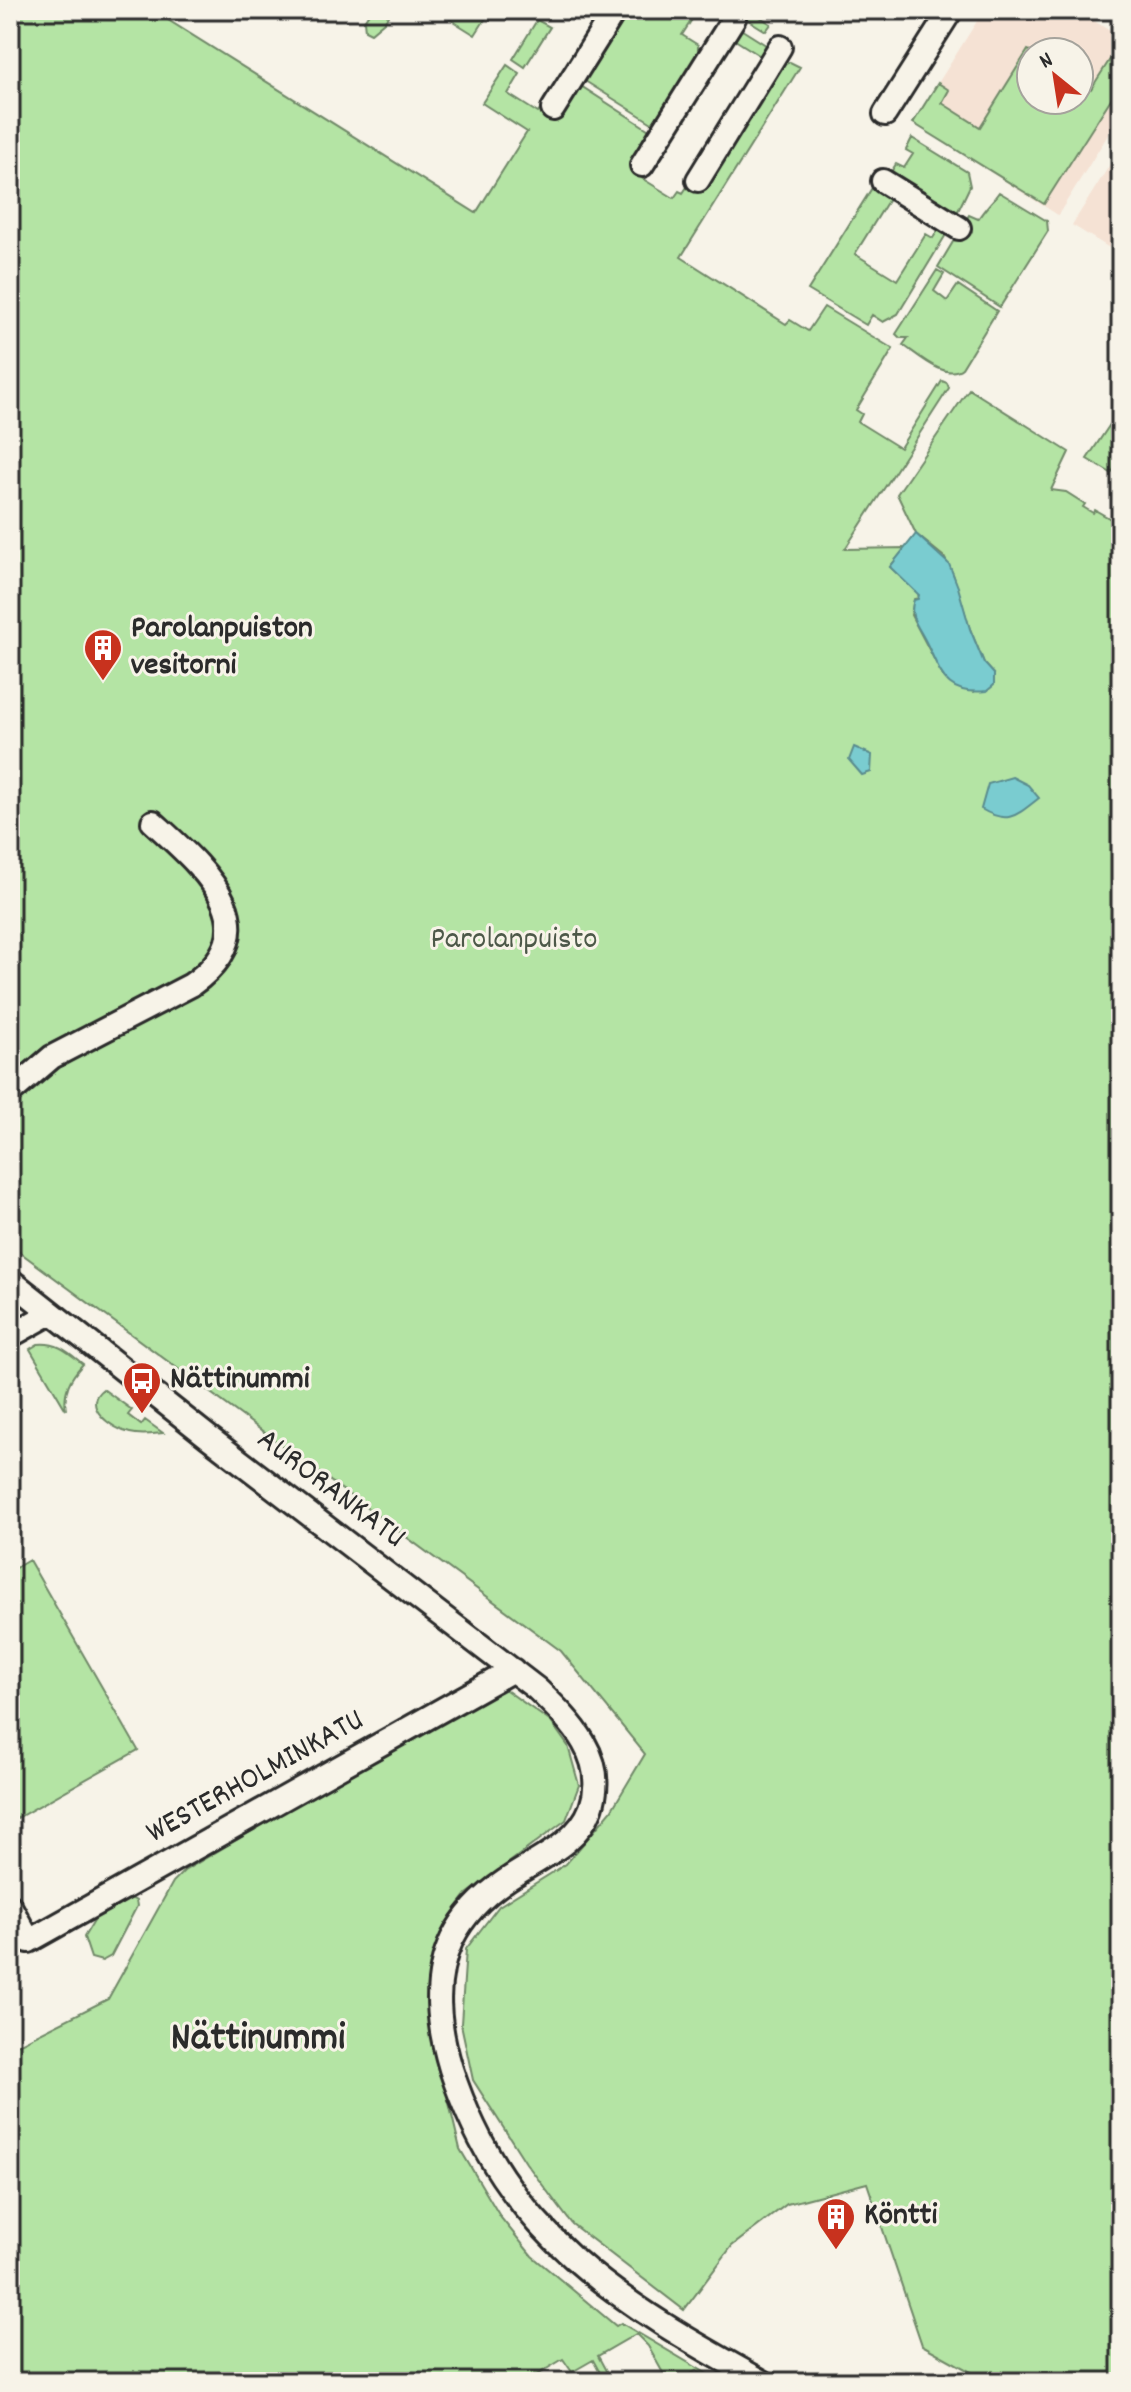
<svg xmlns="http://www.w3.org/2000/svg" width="1131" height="2392" font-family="Dekko,sans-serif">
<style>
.built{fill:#f5e2d4;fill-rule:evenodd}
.green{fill:#b4e4a4;stroke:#708868;stroke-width:2}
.water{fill:#7accd0;stroke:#5a8c8e;stroke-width:2}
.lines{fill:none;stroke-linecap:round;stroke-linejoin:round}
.minor-casing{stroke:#2b2b2b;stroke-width:28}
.minor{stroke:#f7f3e8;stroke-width:22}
.labels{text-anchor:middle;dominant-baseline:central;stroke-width:6;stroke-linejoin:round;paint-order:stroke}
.poi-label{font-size:32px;font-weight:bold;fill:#2b2b2b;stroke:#f7f3e8;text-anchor:start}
.park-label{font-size:32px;fill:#4d5949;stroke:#f7f3e8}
.street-label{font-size:32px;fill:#2b2b2b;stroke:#f7f3e8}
.district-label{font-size:40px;font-weight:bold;fill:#2b2b2b;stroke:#f7f3e8}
</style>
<rect width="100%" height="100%" fill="#f7f3e8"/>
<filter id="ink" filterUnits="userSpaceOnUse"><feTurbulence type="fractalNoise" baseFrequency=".0125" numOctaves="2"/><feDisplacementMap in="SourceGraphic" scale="16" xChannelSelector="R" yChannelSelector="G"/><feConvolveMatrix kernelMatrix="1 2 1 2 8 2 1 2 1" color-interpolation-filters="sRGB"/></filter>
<g filter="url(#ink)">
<path class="built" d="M984 10H1077L1121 38V114L1058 215 913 123ZM1031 52H1079V100H1031Z
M1121 147V255L1072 225Z"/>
<path class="green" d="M10 10H152L476 213 527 132 482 103 507 65 520 74 508 94 538 113 551 94 573 81 657 135 656 159 643 179 674 198 679 191 683 193 691 181 705 189 779 63 790 62 800 67 681 257 786 324 790 320 808 331 824 307 893 349 856 410 862 414 858 422 900 448 942 381 947 383 949 388 845 549 905 548 890 567 918 593 919 598 914 599 911 615 943 676 957 687 974 692 994 674 984 663 970 629 953 574 944 557 916 534 897 494 969 389 1069 452 1051 490 1066 492 1085 504 1083 507 1093 513 1095 510 1114 521 1112 525 1121 531V2382H989L922 2345 867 2183 787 2204 732 2246 684 2310 572 2224 526 2163 473 2080 461 2024 466 1949 499 1906 566 1864 611 1811 645 1754 561 1651 10 1245Z
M371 10H392L384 22 371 33 365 30 364 21Z
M442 10H491L475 35 440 13Z
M618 10H698L682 35 698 45V51L706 56 660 128 577 76Z
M732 10H749L771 24 766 31Z
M537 20 550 27 525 67 513 59Z
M739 28 769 47 762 57 732 38Z
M1028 50 1032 52 1031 100H1079V82L1091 89 1114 53 1121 57V83L1044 204 913 123 938 83 949 90 942 103 980 127Z
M912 138 967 172 970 186 957 213 953 215 886 180 896 164 904 168 913 154 906 150Z
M877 180 894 191 855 254 897 280 926 234 933 238 939 229 947 233 898 314 883 322 872 315 866 325 808 290Z
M999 192 1047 221 1048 231 1000 307 938 267 969 215 978 219C985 208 992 202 999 192Z
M937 270 944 274 934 291 947 301 958 285 997 311 962 368C946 381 918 355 903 345L908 338H900L896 334Z
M1121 408V460L1111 473 1087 459Z
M38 1344C58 1342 68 1352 83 1364 70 1378 63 1391 66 1410L30 1349Z
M103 1389 132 1410 128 1415 141 1425 145 1420 163 1433C152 1434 141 1436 130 1433 112 1429 80 1406 103 1389Z
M29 1560 138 1750 10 1822V1571Z
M499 1685 551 1722 568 1746 579 1785 566 1820 467 1894 451 1915 438 1947 429 1991V2019L460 2149 501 2218 532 2256 616 2326 621 2323 721 2382H715L696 2371 676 2382H668L648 2346 636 2334 598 2356 612 2382H605L593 2360 572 2372 563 2359 525 2382H10V2048L108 1999 173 1882 184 1871Z
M131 1898 136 1901 137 1906 111 1956 102 1961 91 1958 84 1937 96 1917Z"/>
<path class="water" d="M916 534 949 564 958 587 970 629 984 663 994 674V685L987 691C943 696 941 671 925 640 918 626 908 616 914 600L918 599 919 595 890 567Z
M854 747 872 755 871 772 862 775 849 760Z
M1012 777 1028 785 1039 798C1016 816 1008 825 981 809L988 784Z"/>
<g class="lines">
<defs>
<path id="minor" d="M553 109 615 10
M885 114 951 10
M642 165 734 18
M698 180 780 47
M883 181 959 228
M10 1093 52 1057 191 985C274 926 203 868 153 822
M10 1280 207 1436 537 1689C569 1720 609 1757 591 1808 577 1845 535 1860 505 1881 483 1896 464 1915 452 1939 432 1981 438 2026 451 2069 505 2235 620 2303 763 2382
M10 1336 51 1313
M10 1906 29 1941 513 1670"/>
</defs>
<use href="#minor" class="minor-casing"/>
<use href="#minor" class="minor"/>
</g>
</g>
<defs>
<symbol id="building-pin" viewBox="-11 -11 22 30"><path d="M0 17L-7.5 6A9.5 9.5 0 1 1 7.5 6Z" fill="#c8321e" stroke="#f7f3e8"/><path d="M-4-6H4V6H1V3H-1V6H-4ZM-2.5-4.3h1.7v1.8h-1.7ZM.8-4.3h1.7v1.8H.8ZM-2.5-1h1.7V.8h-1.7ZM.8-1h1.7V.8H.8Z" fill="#fff"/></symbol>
<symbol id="bus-pin" viewBox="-11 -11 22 30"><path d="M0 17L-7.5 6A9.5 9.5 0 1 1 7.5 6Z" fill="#c8321e" stroke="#f7f3e8"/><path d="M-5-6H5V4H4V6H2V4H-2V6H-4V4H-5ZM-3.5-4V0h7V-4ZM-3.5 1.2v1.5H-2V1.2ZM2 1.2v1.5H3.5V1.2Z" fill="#fff"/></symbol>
</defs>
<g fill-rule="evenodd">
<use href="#building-pin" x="81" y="626" width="44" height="60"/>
<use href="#bus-pin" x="120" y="1359" width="44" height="60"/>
<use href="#building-pin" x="814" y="2195" width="44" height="60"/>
</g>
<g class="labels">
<g class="poi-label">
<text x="131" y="630">Parolanpuiston<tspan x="131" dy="37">vesitorni</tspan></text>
<text x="170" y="1381">Nättinummi</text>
<text x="864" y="2217">Köntti</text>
</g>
<g class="park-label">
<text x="514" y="941">Parolanpuisto</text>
</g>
<g class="street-label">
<text transform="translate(330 1490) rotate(37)">AURORANKATU</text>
<text transform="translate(256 1778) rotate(-29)">WESTERHOLMINKATU</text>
</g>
<g class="district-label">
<text x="258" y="2040">Nättinummi</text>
</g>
</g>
<rect width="1131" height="2392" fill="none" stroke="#f7f3e8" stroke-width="40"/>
<rect x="20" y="20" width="1091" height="2352" fill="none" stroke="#2b2b2b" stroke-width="3" filter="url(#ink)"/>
<g transform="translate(1055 76) rotate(330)"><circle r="38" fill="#f7f3e8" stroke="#a5a39c" stroke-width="2"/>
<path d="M0-6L14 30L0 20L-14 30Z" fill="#c8321e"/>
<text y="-12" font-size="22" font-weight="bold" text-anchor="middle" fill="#2b2b2b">N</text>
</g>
</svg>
